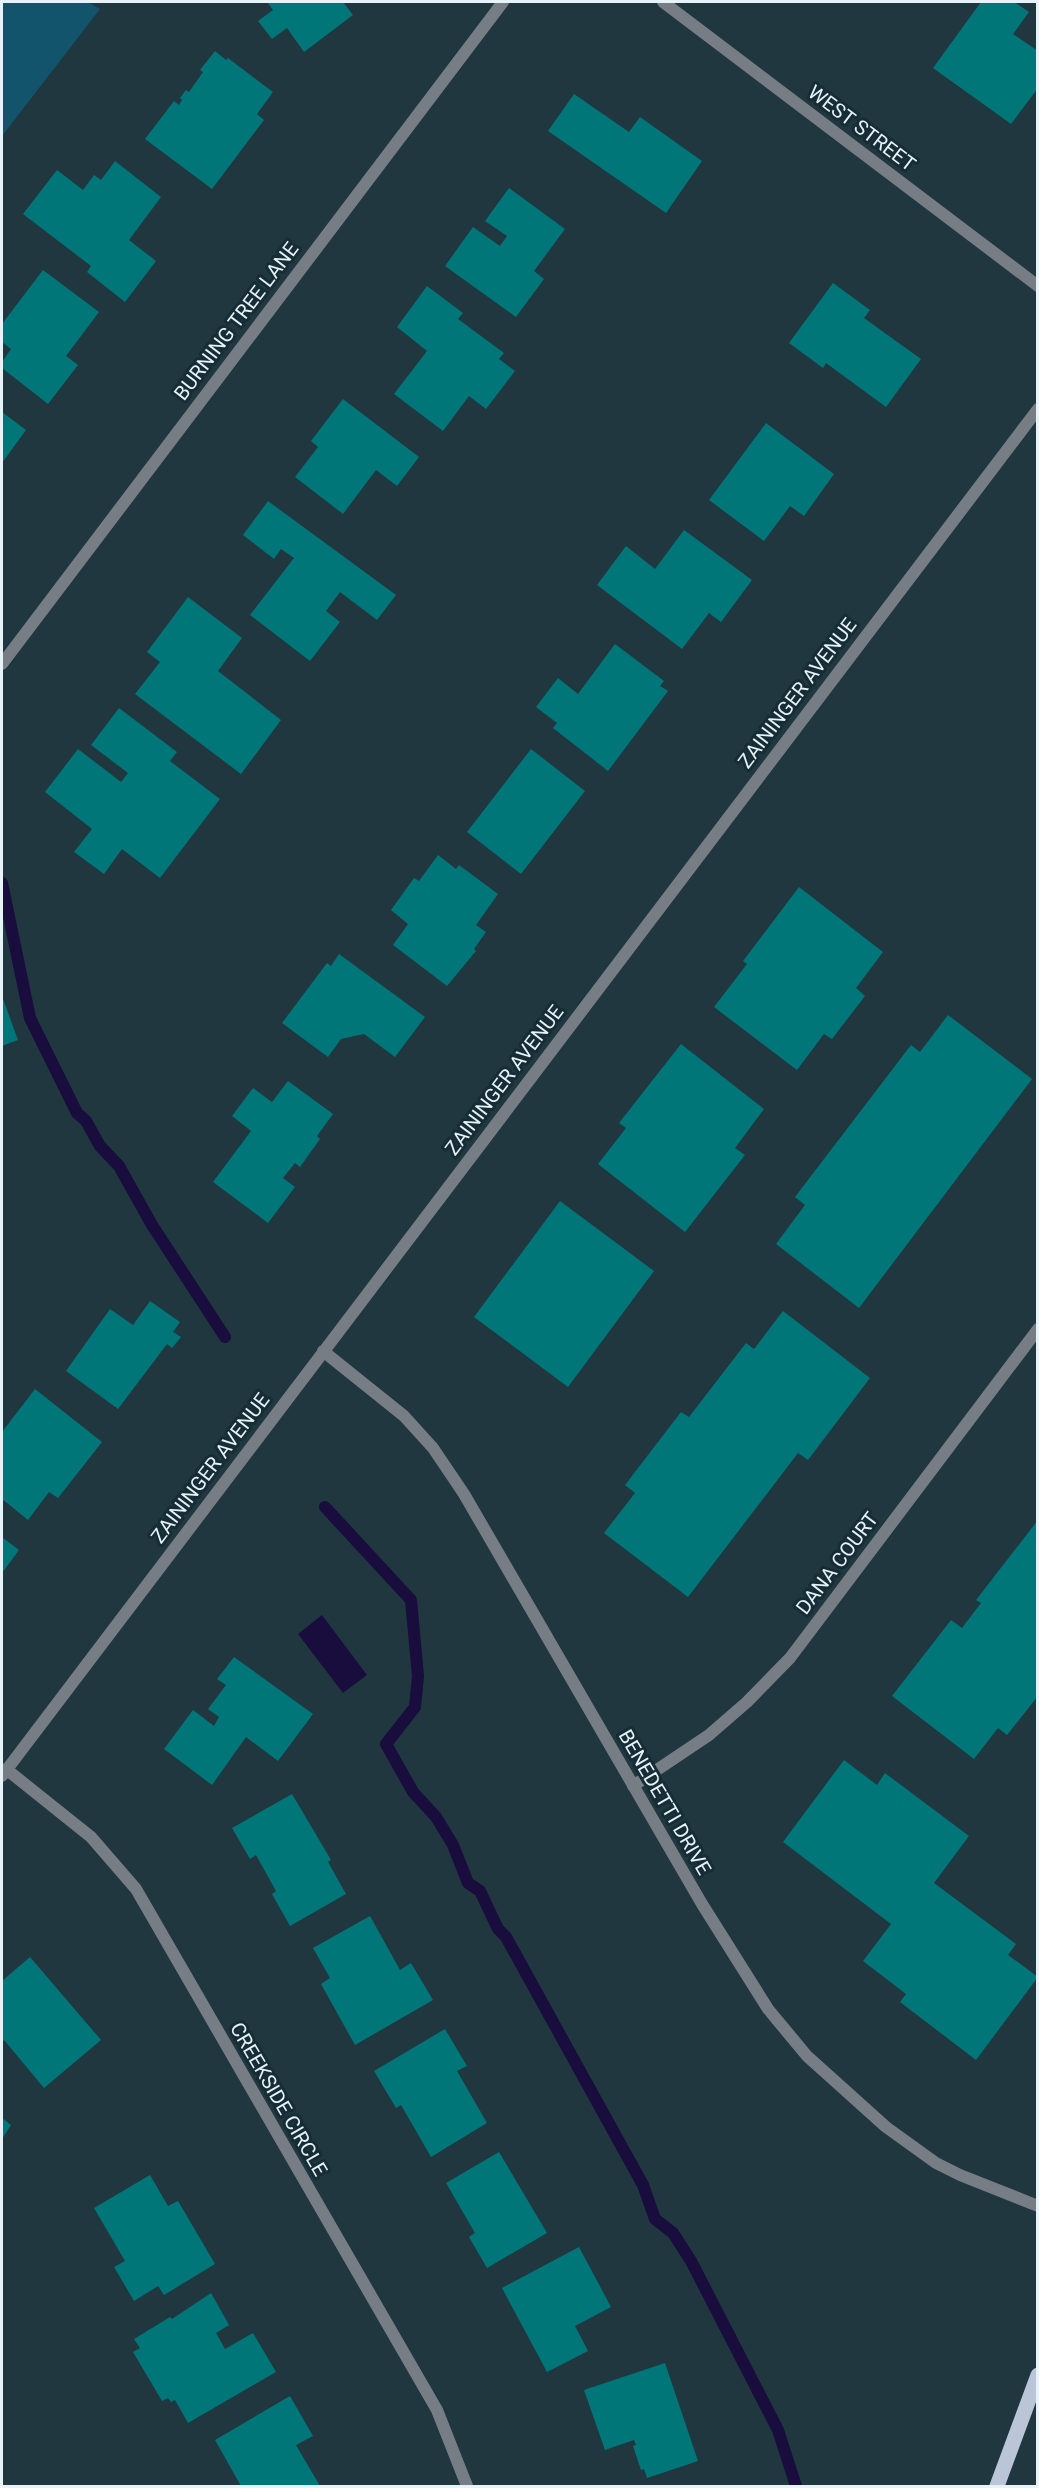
<svg xmlns="http://www.w3.org/2000/svg" width="1039" height="2488" font-family="Roboto,sans-serif">
<style>
.green{fill:#11546c}
.water{fill:#180d3d}
.lines{fill:none;stroke-linecap:round;stroke-linejoin:round}
.stream{stroke:#180d3d;stroke-width:12}
.building{fill:#007678}
.street{stroke:#777d85;stroke-width:12}
.primary{stroke:#bac6d8;stroke-width:15}
.labels{text-anchor:middle;dominant-baseline:central;stroke-width:6;stroke-linejoin:round;paint-order:stroke}
.street-label{font-size:20px;fill:#e6f3f9;stroke:#162d36}
</style>
<rect width="100%" height="100%" fill="#203740"/>
<path class="green" d="M2 2H88L100 9 2 136Z"/>
<path class="water" d="M322 1615 367 1675 343 1693 298 1634Z"/>
<g class="lines">
<path class="stream" d="M2 883 30 1018 77 1113 86 1121 100 1146 119 1166 152 1225 225 1337
M325 1507 411 1600 418 1676 415 1707 386 1744 413 1792 436 1817 453 1845 468 1883 480 1891 498 1929 506 1937 643 2185 655 2219 673 2233 691 2261 778 2430 796 2486"/>
</g>
<path class="building" d="M267 2H343L353 15 304 52 287 28 272 39 258 21 273 10Z
M981 2H1014L1029 12 1013 34 1038 51V88L1011 124 933 68Z
M215 51 226 60 228 58 273 92 257 114 264 120 212 189 145 139 174 101 179 105 182 100 180 98 186 90 189 92 203 72 200 70Z
M574 94 629 132 640 117 702 161 666 213 548 131Z
M115 161 161 197 129 240 156 261 125 302 87 272 91 266 23 214 57 170 83 190 94 175 101 180Z
M509 188 565 229 534 271 544 279 516 317 445 266 473 227 500 246 507 236 485 221Z
M43 270 99 312 66 356 78 365 48 404 2 368V362L11 349 2 342V324Z
M833 283 870 310 864 318 921 359 886 407 826 363 823 368 789 343Z
M427 286 463 313 458 319 504 353 499 359 515 371 486 409 469 396 443 431 394 394 427 351 397 327Z
M343 399 419 457 397 486 376 470 343 514 295 477 318 447 311 441Z
M2 412 26 430 2 463Z
M766 423 834 474 804 516 790 506 764 541 709 500Z
M268 501 396 595 377 620 340 592 326 611 340 622 310 661 250 615 294 558 281 549 274 559 243 535Z
M684 530 752 580 721 622 709 613 682 649 597 585 626 546 655 569Z
M188 597 242 638 218 671 281 720 241 774 135 694 160 662 147 652Z
M615 644 664 681 660 686 668 691 608 771 553 728 557 723 536 707 558 678 578 694Z
M119 708 177 752 170 761 220 799 160 878 122 849 104 874 74 852 92 829 45 792 78 749 121 782 128 773 91 745Z
M531 749 585 791 521 874 467 832Z
M438 855 456 869 459 865 498 894 476 925 486 932 474 949 476 951 447 986 393 945 408 924 391 910 414 878 419 881Z
M799 887 883 952 856 988 865 996 832 1039 824 1034 797 1070 714 1007 747 964 743 961Z
M339 954 425 1017 395 1057 364 1034 341 1039 328 1057 282 1023 327 963 331 966Z
M2 996 18 1040 2 1046Z
M948 1015 1032 1079 859 1308 776 1244 805 1205 795 1197 911 1045 920 1052Z
M681 1044 764 1109 735 1148 745 1155 685 1232 598 1164 626 1128 619 1123Z
M288 1081 333 1114 317 1136 320 1139 300 1167 295 1163 283 1178 295 1187 268 1223 213 1182 251 1131 232 1116 253 1088 272 1102Z
M560 1201 654 1271 568 1387 474 1317Z
M150 1301 180 1322 173 1332 181 1337 172 1348 167 1344 118 1409 66 1371 110 1309 133 1325Z
M783 1311 870 1378 808 1460 798 1453 688 1597 604 1533 635 1493 625 1485 681 1412 689 1417 746 1343 754 1349Z
M35 1389 102 1442 58 1498 49 1492 28 1520 2 1499V1432Z
M1038 1520V1696L1007 1735 998 1728 974 1759 892 1696 951 1620 962 1628 981 1603 976 1600Z
M2 1537 19 1550 2 1573Z
M234 1657 313 1714 278 1761 246 1737 212 1785 164 1749 193 1710 214 1726 219 1717 208 1709 226 1685 217 1679Z
M844 1760 877 1785 885 1773 969 1836 934 1883 1016 1944 1008 1955 1038 1977 976 2060 900 2002 906 1994 863 1961 891 1924 783 1842Z
M292 1794 331 1860 328 1862 346 1894 290 1926 272 1894 276 1891 256 1855 250 1859 232 1828Z
M370 1916 400 1970 411 1963 433 2000 355 2045 321 1984 330 1978 313 1948Z
M30 1957 101 2040 44 2088 4 2040 2 2042V1981Z
M445 2029 467 2066 457 2071 487 2123 431 2157 401 2105 396 2108 374 2071Z
M2 2118 11 2125 2 2139Z
M499 2152 547 2233 487 2268 469 2237 475 2233 446 2183Z
M150 2175 168 2206 178 2201 215 2264 164 2295 158 2286 134 2301 114 2267 125 2261 94 2208Z
M579 2247 611 2307 575 2326 588 2351 547 2372 502 2288Z
M211 2293 229 2325 216 2333 225 2349 253 2333 276 2372 188 2423 175 2400 171 2402 168 2398 162 2401 133 2352 140 2348 134 2339 170 2317 172 2319Z
M665 2363 698 2461 647 2478 644 2469 641 2470 633 2446 636 2445 634 2440 605 2450 584 2390Z
M290 2396 313 2436 296 2445 320 2486H241L215 2440Z"/>
<g class="lines">
<path class="street" d="M663 2 1038 286
M2 664 503 2
M323 1351 404 1416 433 1448 464 1494 702 1904 768 2009 807 2056 886 2127 936 2163 960 2175 1038 2206
M6 1769 91 1837 136 1889 437 2410 467 2486
M2 1776 1038 409
M633 1786 709 1735 747 1702 790 1658 1038 1329"/>
<path class="primary" d="M997 2486 1038 2375"/>
</g>
<g class="labels">
<g class="street-label">
<text transform="translate(862 128) rotate(37)">WEST STREET</text>
<text transform="translate(236 321) rotate(-53)">BURNING TREE LANE</text>
<text transform="translate(797 693) rotate(-53)">ZAININGER AVENUE</text>
<text transform="translate(504 1080) rotate(-53)">ZAININGER AVENUE</text>
<text transform="translate(210 1468) rotate(-53)">ZAININGER AVENUE</text>
<text transform="translate(837 1563) rotate(-53)">DANA COURT</text>
<text transform="translate(665 1802) rotate(60)">BENEDETTI DRIVE</text>
<text transform="translate(279 2099) rotate(60)">CREEKSIDE CIRCLE</text>
</g>
</g>
<rect width="1039" height="2488" fill="none" stroke="#e6f3f9" stroke-width="6"/>
</svg>
